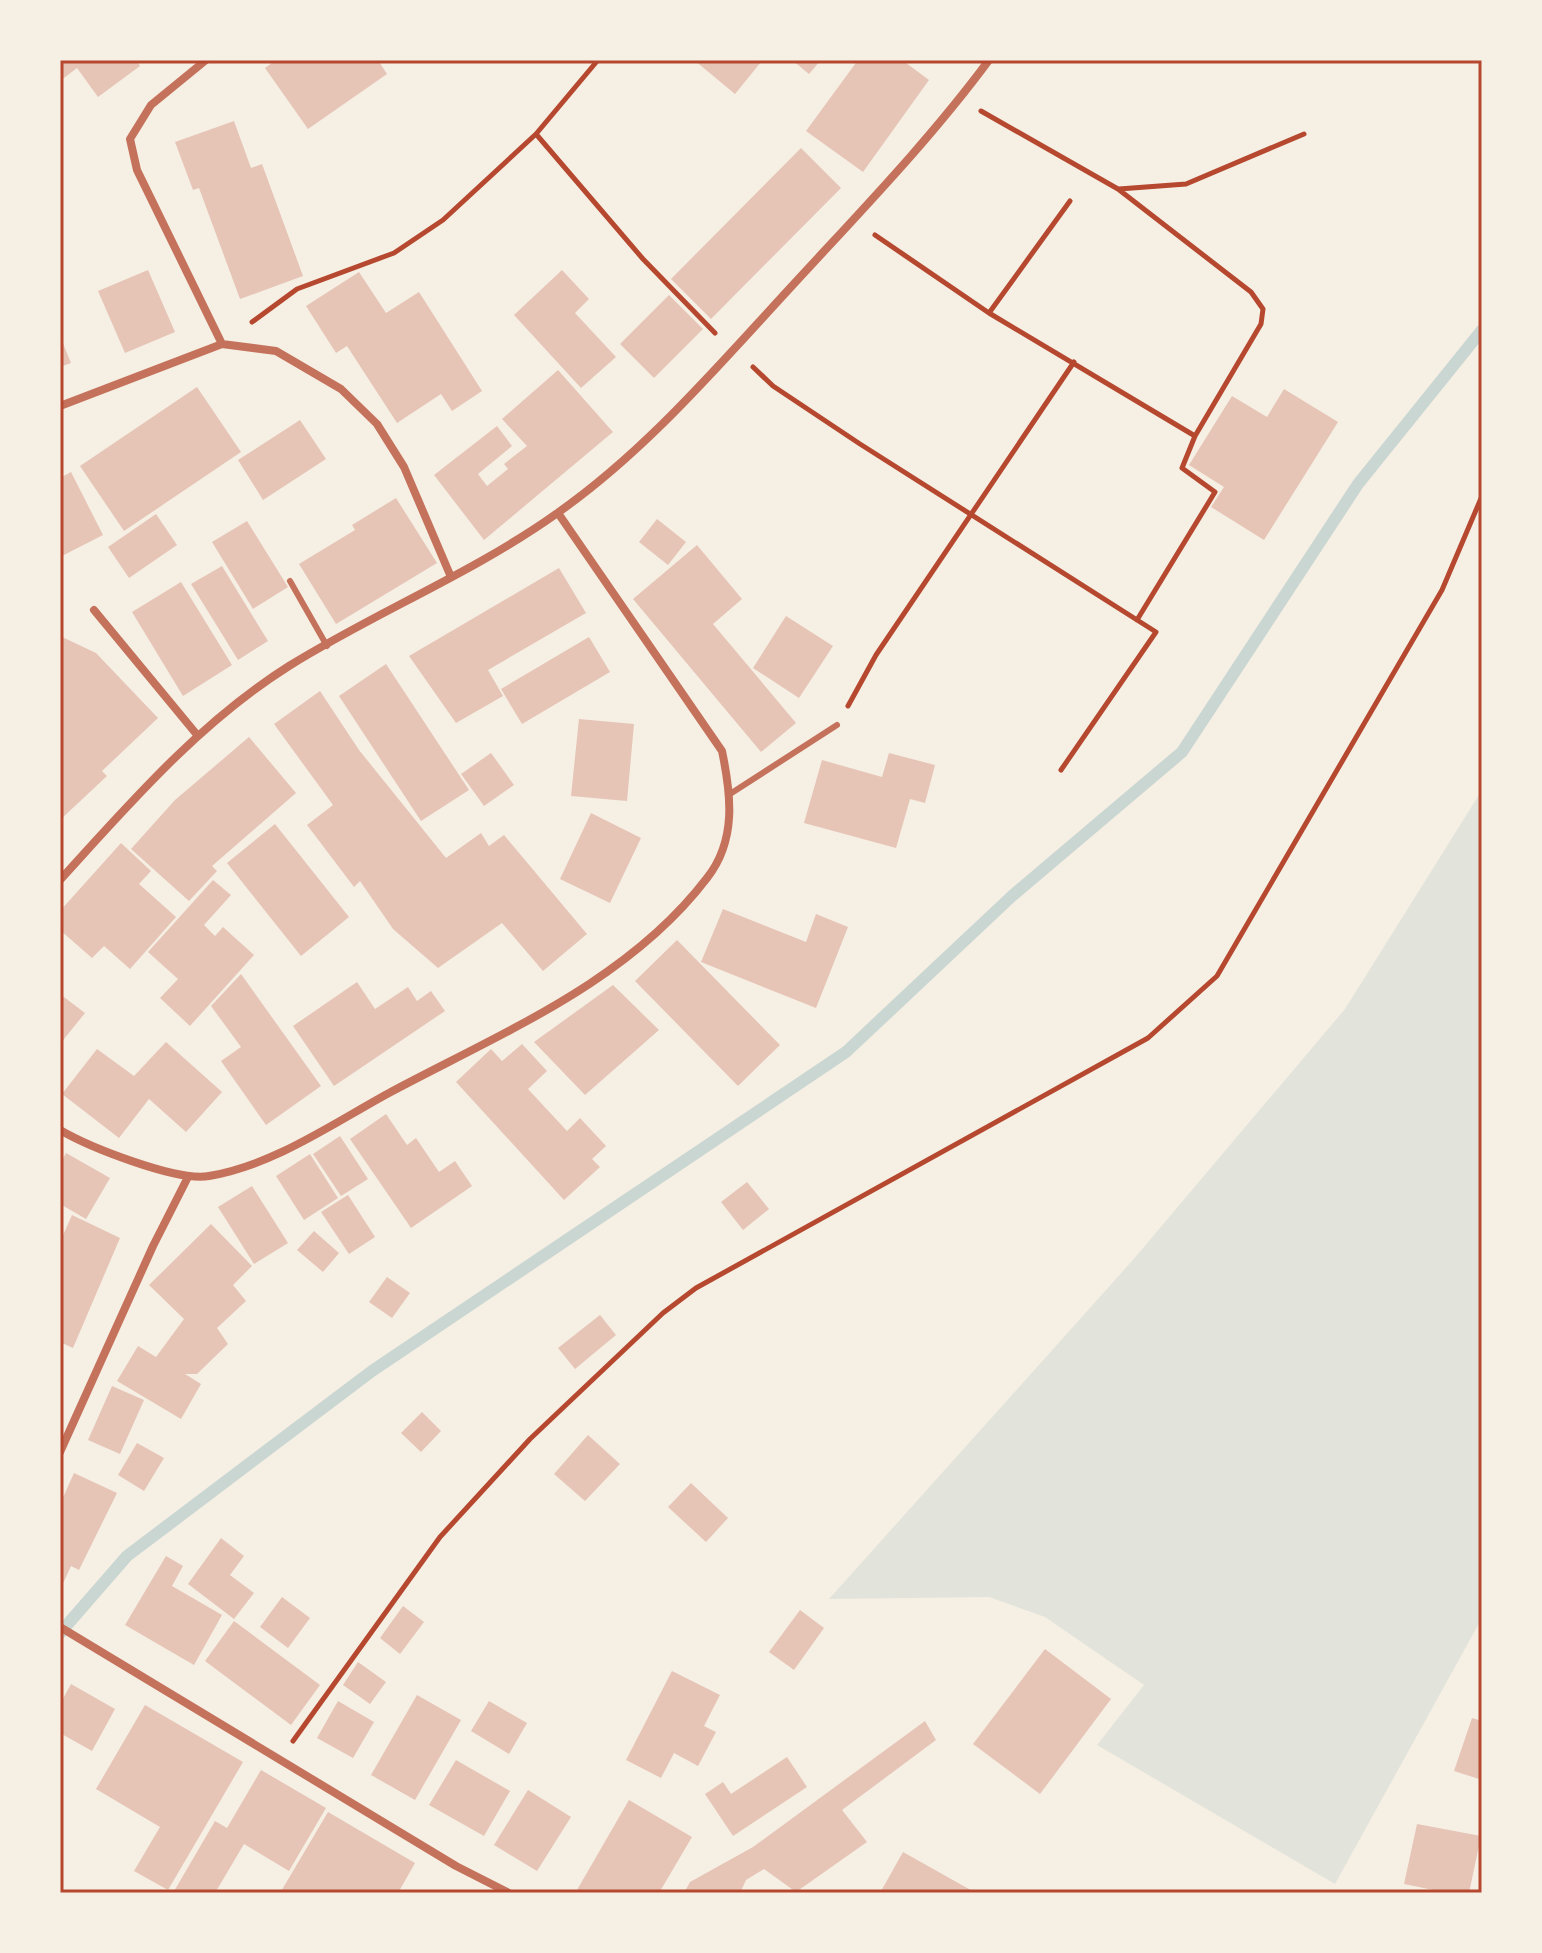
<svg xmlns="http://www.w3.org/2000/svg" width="1542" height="1953" font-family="'Sofia Sans Condensed',sans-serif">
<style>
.green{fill:#e2e4dc}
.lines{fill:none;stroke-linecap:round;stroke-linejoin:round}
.stream{stroke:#c9d6d2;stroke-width:12}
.building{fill:#e6c5b7}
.path{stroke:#b5482f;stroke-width:5}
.service{stroke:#c5725c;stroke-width:6}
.minor{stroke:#c5725c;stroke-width:8}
.neatline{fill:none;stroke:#b5482f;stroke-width:3}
</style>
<rect width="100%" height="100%" fill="#f6efe4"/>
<path class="green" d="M1482 790V1618L1335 1884 1097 1745 1144 1685 1045 1617 989 1597 829 1599 1132 1261 1345 1009Z"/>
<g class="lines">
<path class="stream" d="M60 1633 127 1556 372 1371 846 1052 1012 896 1182 752 1358 484 1482 330"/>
</g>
<path class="building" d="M60 60H136L140 66 98 97 77 68 60 81Z
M276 60H378L387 74 308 129 265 68Z
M694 60H758L761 62 735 94Z
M792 60H821L809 74Z
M858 60H902L929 80 863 172 806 131Z
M234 121 251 168 262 164 303 276 240 299 199 188 193 190 175 142Z
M801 148 841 188 711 319 671 279Z
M148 270 175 332 125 353 98 291Z
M562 270 589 299 575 313 616 357 581 388 514 315Z
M359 272 386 313 419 292 482 391 452 411 441 394 397 423 347 346 336 353 306 306Z
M669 295 703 329 654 378 620 344Z
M60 336 71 363 60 367Z
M558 370 613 432 484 540 434 475 497 426 512 446 478 474 487 486 508 469 504 464 527 446 502 419Z
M197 387 241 452 124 531 80 466Z
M1284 389 1338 422 1264 540 1211 507 1224 487 1189 465 1232 396 1267 417Z
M300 420 326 459 263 500 238 460Z
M71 472 103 535 60 557V478Z
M396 498 437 563 336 624 299 564 355 530 352 525Z
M156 514 177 545 129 578 108 547Z
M657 519 686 542 668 565 639 542Z
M247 521 288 587 253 609 212 542Z
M697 545 742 599 713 624 796 723 761 752 633 599Z
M222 566 268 641 238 660 191 584Z
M559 568 586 613 488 670 503 696 456 723 409 656Z
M181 582 232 665 183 696 132 612Z
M786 616 833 646 799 698 753 668Z
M60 636 96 653 158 718 102 771 107 776 60 820Z
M589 637 610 672 522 724 501 689Z
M386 664 469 790 421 821 339 696Z
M320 691 359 750 446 858 481 833 489 846 504 835 587 934 543 971 502 923 438 968 393 929 360 881 354 887 307 825 333 805 274 724Z
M579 719 634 724 627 801 571 796Z
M249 737 296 793 212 866 217 871 189 901 131 849 175 800Z
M491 753 514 785 484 806 461 774Z
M889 753 935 765 925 803 910 799 896 848 804 823 822 760 882 777Z
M591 813 641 838 610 903 560 879Z
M275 824 349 917 301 956 227 863Z
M121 843 151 871 139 884 176 917 130 969 104 946 92 958 60 930V911Z
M213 880 231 895 204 925 215 936 223 927 254 955 190 1026 160 998 178 979 148 952Z
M723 909 806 942 816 914 848 927 816 1008 701 962Z
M677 940 780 1045 738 1086 635 981Z
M241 974 321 1086 266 1125 221 1061 241 1047 211 1006Z
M357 982 375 1009 408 987 417 1001 431 991 445 1011 334 1086 293 1026Z
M613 985 659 1030 585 1095 534 1042Z
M60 994 85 1013 60 1044Z
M166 1042 222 1092 186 1132 149 1099 119 1138 62 1094 97 1049 134 1076Z
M522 1044 547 1071 528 1089 567 1131 580 1118 606 1146 592 1159 600 1167 564 1200 456 1082 491 1049 502 1061Z
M386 1114 407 1145 416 1138 439 1172 455 1161 472 1186 411 1228 350 1139Z
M340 1136 368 1179 341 1196 313 1154Z
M66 1153 110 1178 86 1219 60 1204V1164Z
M310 1154 338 1198 304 1220 276 1176Z
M747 1182 769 1209 743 1230 721 1202Z
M252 1186 288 1243 254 1264 218 1207Z
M348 1195 375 1237 349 1254 321 1212Z
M72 1215 120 1238 73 1348 60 1342V1242Z
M211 1224 252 1266 233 1285 246 1301 217 1328 228 1344 197 1374H185L201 1384 181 1419 117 1381 138 1346 156 1357 184 1319 149 1285Z
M314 1231 339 1253 323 1272 297 1250Z
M387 1277 410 1293 392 1318 369 1302Z
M600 1315 616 1335 575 1369 558 1348Z
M112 1386 144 1400 120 1454 88 1440Z
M422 1412 441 1431 421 1452 401 1433Z
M588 1435 620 1464 585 1501 554 1474Z
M137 1443 164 1458 144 1491 118 1475Z
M74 1473 117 1493 79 1570 71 1566 60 1590V1504Z
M691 1483 728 1518 706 1542 668 1507Z
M221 1538 244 1556 230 1575 254 1593 234 1619 188 1584Z
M166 1556 183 1566 172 1586 222 1615 194 1665 125 1625Z
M282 1597 310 1618 288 1648 260 1627Z
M403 1606 424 1622 400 1654 380 1638Z
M800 1610 824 1628 794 1670 769 1652Z
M234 1621 320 1685 291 1725 205 1661Z
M1045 1649 1111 1699 1040 1794 973 1744Z
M358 1662 386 1682 370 1704 343 1685Z
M672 1671 720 1695 704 1726 716 1732 698 1766 674 1753 661 1778 626 1760Z
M71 1684 115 1709 92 1751 60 1733V1704Z
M417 1695 461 1720 415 1800 371 1775Z
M338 1701 374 1722 353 1758 317 1738Z
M489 1701 527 1723 509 1754 471 1731Z
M145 1705 243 1762 168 1890 134 1871 160 1827 96 1789Z
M1472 1718 1482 1721V1780L1454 1771Z
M925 1721 936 1740 842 1810 867 1842 796 1892 764 1869 746 1880 740 1893H684L690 1882 753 1847Z
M787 1757 807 1787 733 1836 705 1794 723 1782 731 1794Z
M456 1760 510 1791 484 1836 429 1805Z
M261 1770 326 1808 289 1871 244 1844 215 1893H173L215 1821 227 1828Z
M528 1790 571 1817 537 1871 494 1845Z
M629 1800 692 1837 659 1893H582L577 1890Z
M328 1812 415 1863 398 1893H280Z
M1417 1824 1481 1836 1469 1893H1448L1404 1884Z
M903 1852 976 1893H880Z"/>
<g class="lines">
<path class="path" d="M536 134 643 259 715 333
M1119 189 1186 184 1304 134
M875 235 989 313 1195 436 1261 324 1263 309 1251 292 1118 189 981 111
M989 313 1070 201
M252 322 297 289 394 253 443 220 536 134 598 60
M753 367 773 386 860 444 1156 632 1061 770
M1137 620 1215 492 1182 468 1195 436
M848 706 876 655 1074 362
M293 1741 440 1537 530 1439 663 1313 696 1288 1148 1038 1217 976 1442 590 1482 496"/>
<path class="service" d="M290 581 327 646
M730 794 837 725"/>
<path class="minor" d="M206 60 151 105 130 139 137 170 222 344 276 351 341 389 377 424 404 467 451 577
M60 406 222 344
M94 610 198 736
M60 880C130 803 200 722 289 666 376 612 473 573 556 514 645 452 718 366 791 287 859 213 929 141 989 60
M60 1130C89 1147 177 1182 209 1176 274 1165 332 1124 389 1093 501 1033 628 982 707 878 737 840 731 794 722 751L558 513
M60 1452 153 1246 188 1177
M60 1627 456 1866 509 1893"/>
</g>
<rect width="1542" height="1953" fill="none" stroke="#f6efe4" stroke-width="124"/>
<rect x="62" y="62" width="1418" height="1829" class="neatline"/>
</svg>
